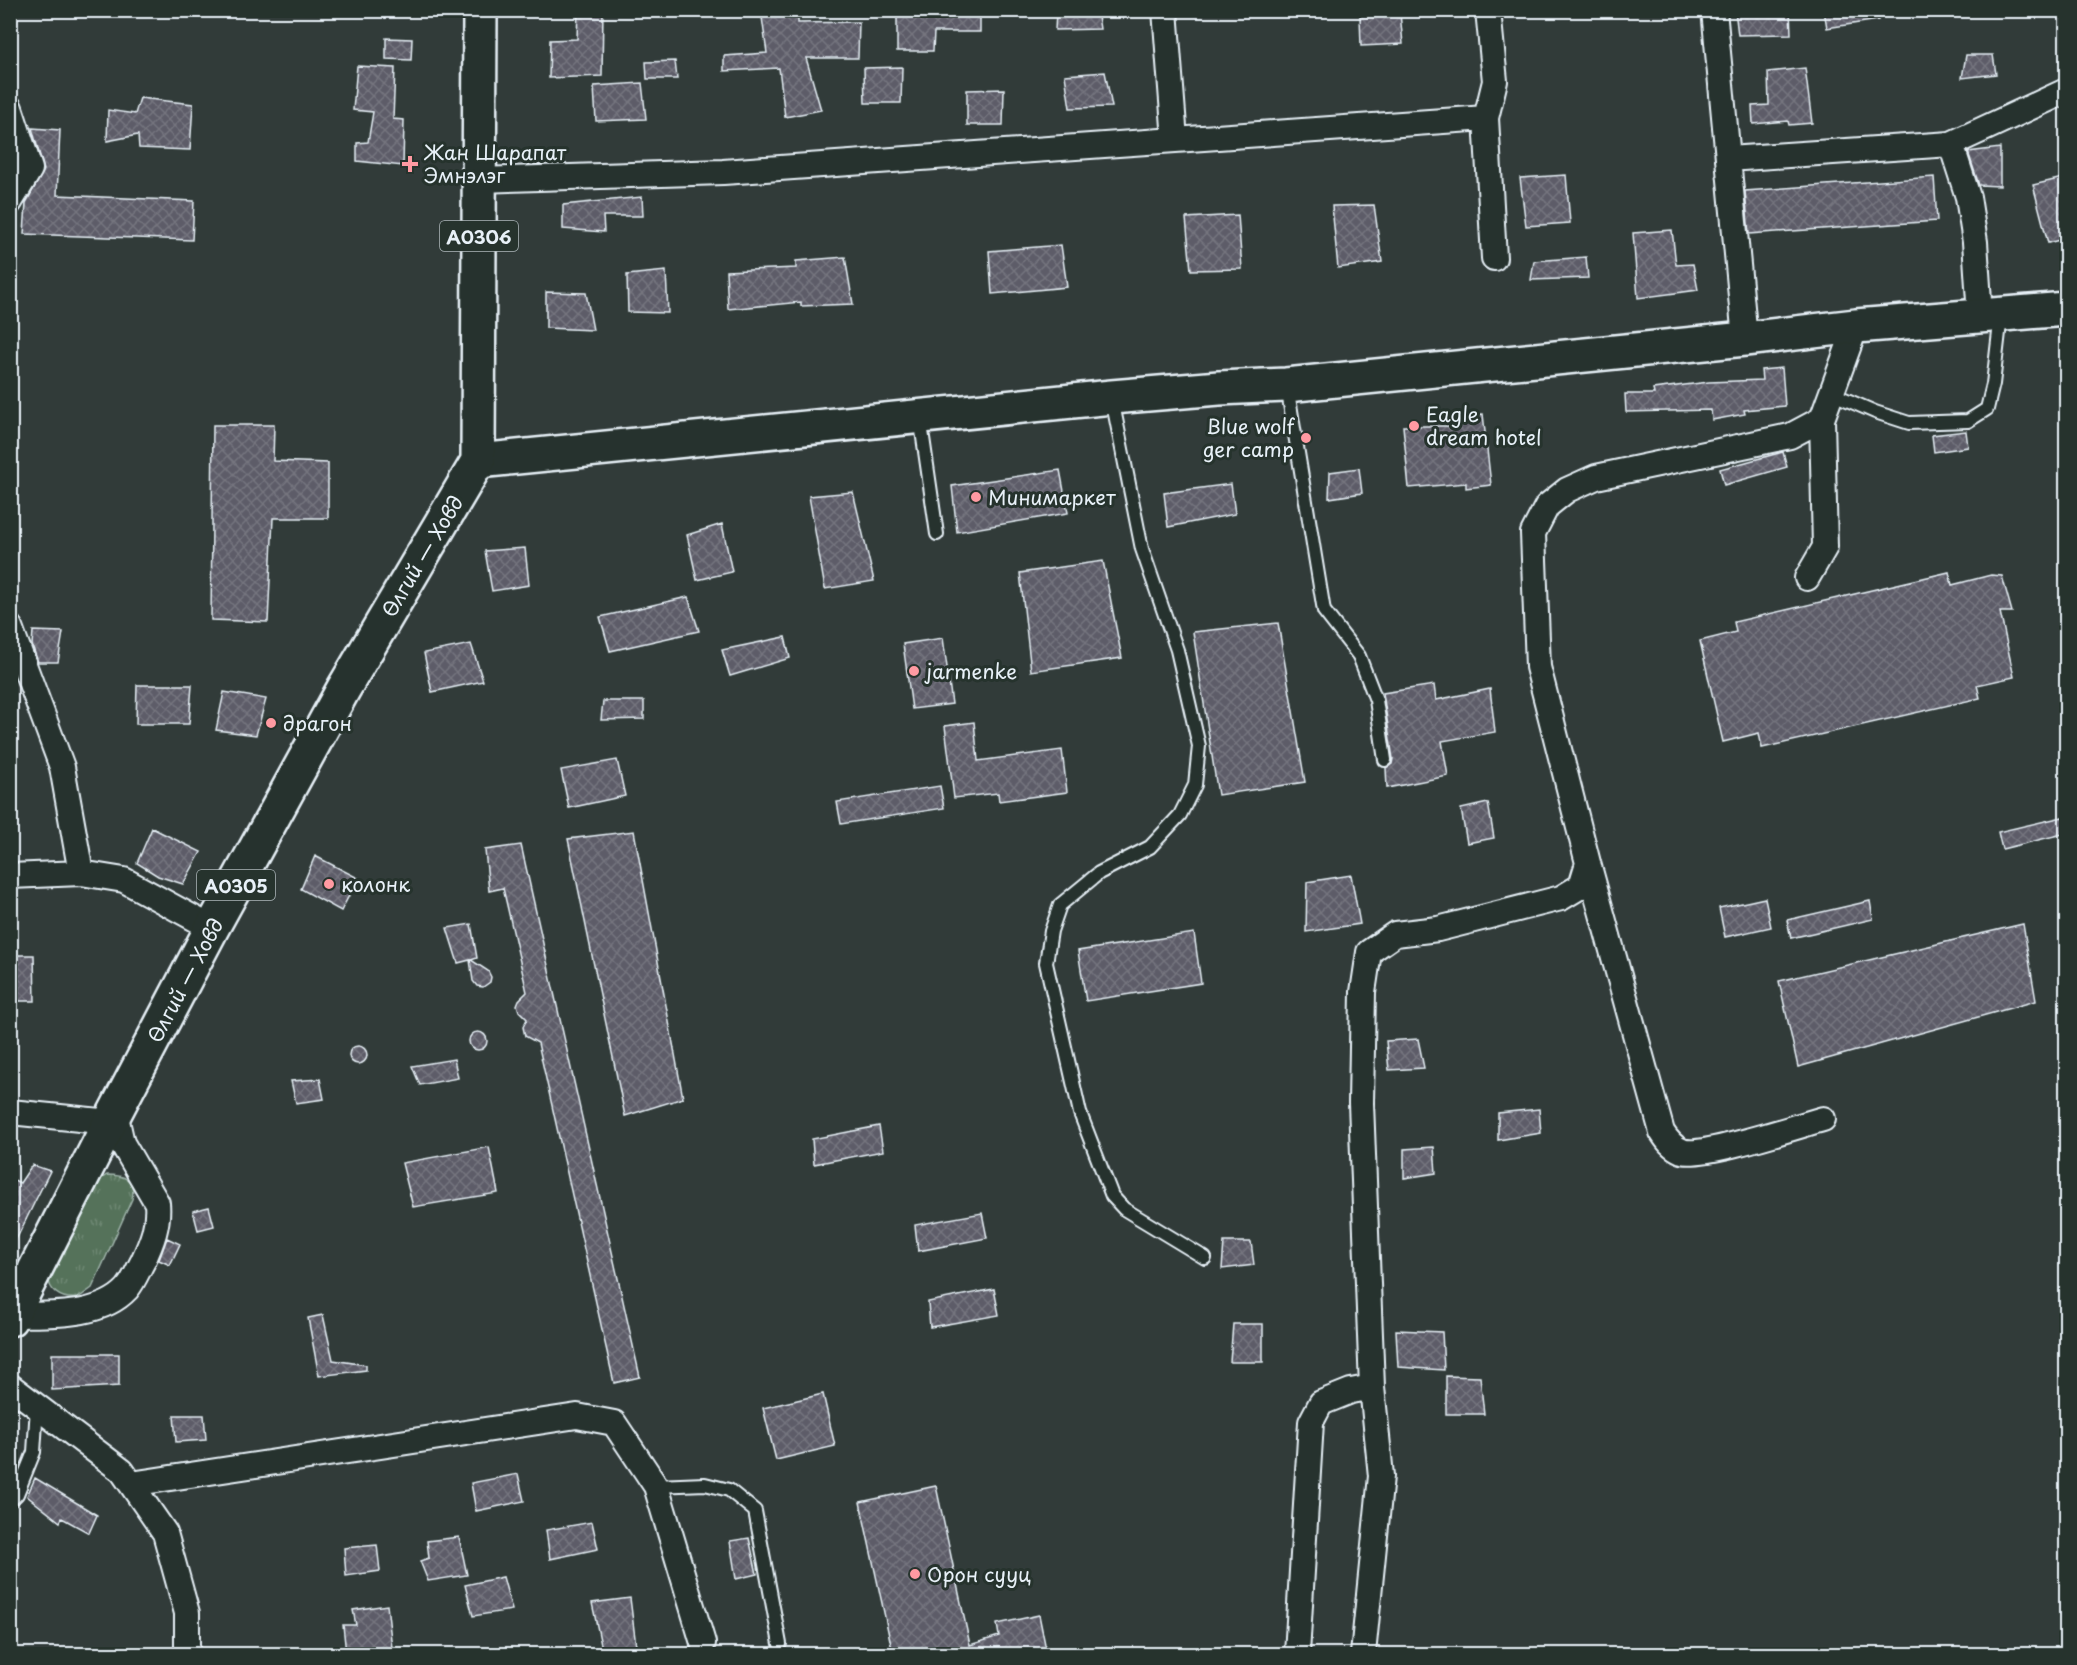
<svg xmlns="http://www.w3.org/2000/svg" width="2077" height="1665" font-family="'Playpen Sans',sans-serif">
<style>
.grass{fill:url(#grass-tufts);stroke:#9eb2a9;stroke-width:1.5}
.building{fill:url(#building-cross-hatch);stroke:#e8f1f8;stroke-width:1.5}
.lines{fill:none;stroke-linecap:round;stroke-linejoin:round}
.service-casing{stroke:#e8f1f8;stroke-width:16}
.minor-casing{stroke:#e8f1f8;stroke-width:28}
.secondary-casing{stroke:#e8f1f8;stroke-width:38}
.trunk-casing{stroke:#e8f1f8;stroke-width:38}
.service{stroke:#26332d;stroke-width:12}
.minor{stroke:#26332d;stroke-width:24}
.secondary{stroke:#26332d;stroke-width:33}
.trunk{stroke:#26332d;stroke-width:33}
.poi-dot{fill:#ff9aa2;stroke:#26332d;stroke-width:2}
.labels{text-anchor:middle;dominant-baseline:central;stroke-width:6;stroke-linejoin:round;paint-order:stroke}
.shield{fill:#26332d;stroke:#aeb8bb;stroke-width:1.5}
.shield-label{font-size:18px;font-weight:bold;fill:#e8f1f8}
.poi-label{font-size:20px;fill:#e8f1f8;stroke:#26332d;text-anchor:start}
.street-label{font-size:20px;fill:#e8f1f8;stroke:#26332d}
</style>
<defs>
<pattern id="grass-tufts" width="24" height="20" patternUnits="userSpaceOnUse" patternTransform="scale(1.5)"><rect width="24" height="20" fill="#55725a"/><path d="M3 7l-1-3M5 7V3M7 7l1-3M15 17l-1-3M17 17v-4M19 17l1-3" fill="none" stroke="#6d8772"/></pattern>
<pattern id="building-cross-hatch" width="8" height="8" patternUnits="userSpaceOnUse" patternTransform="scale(1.5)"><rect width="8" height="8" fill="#5d5c68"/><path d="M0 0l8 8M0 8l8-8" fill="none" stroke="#74747e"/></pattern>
</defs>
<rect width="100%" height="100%" fill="#313b39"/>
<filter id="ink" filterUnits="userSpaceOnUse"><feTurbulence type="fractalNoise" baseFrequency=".0167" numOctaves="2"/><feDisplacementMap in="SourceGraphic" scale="12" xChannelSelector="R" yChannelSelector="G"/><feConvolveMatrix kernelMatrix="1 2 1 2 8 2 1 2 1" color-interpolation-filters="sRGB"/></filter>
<g filter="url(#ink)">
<path class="grass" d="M107 1175C124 1175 136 1179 132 1199L92 1288 78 1298C61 1300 46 1291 49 1272L101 1179Z"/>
<path class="building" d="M578 10H603L602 76 549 78 550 40 577 39Z
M761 10H798V23L859 22 858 58H806L821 110 785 117 779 68 724 71V56L767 53Z
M943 10H980V32H934L933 51H897V16L944 15Z
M1082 10H1097L1100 29 1055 30 1056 13 1082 14Z
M1735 10H1790L1791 34 1738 35Z
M1824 10H1878V20L1827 28Z
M1400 13 1403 44 1361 46 1360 16Z
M386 38 412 39 411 60 386 59Z
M1966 55H1993L1996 74 1962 78Z
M675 61 677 79H647L646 62Z
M357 66 395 68 393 119 404 120 403 166 357 161V143L368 142 373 112 353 110Z
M902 67 901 103H865L864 68Z
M1805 68 1812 123 1789 125 1788 121 1753 124 1752 106 1769 105 1768 72Z
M1105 72 1112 107 1070 108 1065 75Z
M642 83 646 119 596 121 594 86Z
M1004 89 1003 125H967V90Z
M140 98 193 104 190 150 139 148 138 135 107 141 108 110 135 114Z
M32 128 60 130 57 195 194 201 192 240 24 234 26 203 44 170Z
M2000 148V186L1979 185 1968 152Z
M1566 175 1570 223 1526 226 1520 178Z
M1934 177 1937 221 1749 234 1745 191Z
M2067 177V238L2048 243 2033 185Z
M642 197 643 216H603L604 232 563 229V205Z
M1374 205 1382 262 1338 268 1332 206Z
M1238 215 1242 269 1191 270 1186 218Z
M1672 230 1676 265 1693 264 1698 290 1638 298 1633 233Z
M1061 245 1067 287 992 294 989 251Z
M845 257 853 304 801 306V302L728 309 726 271 796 268V261Z
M1586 257 1588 278 1531 280 1534 261Z
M666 271 668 313 628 312 627 275Z
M546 292 586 293 593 330 546 328Z
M1782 368 1785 406 1744 410 1745 414 1712 420 1711 410 1626 412 1625 394H1654L1653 389 1709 382 1762 380 1761 370Z
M1483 414 1491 485 1466 488V483L1409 488 1403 426H1461L1460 416Z
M213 425H274L273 461 328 463V518H273L268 622 211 620Z
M1966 431 1968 447 1934 452 1932 435Z
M1783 452 1787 467 1724 485 1720 469Z
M1359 468 1362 493 1329 498 1330 472Z
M1060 470 1068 513 957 532 952 486Z
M1231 484 1235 514 1168 527 1164 493Z
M853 492 874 581 825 589 809 496Z
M722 524 732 572 697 580 687 535Z
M525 548 529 585 492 591 485 551Z
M1103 561 1122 658 1031 671 1020 573Z
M1949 572 1952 585 1991 575 2002 576 2012 612H2000L2014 677 1977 685 1980 698 1762 748 1759 733 1723 742 1700 641 1736 632 1734 622Z
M688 597 699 631 610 651 600 617Z
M1278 623 1305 782 1218 795 1193 632Z
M33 631 63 632 58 662H38L32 645Z
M785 637 790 658 730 676 722 650Z
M943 638 952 704 912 709 903 644Z
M471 644 483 681 432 692 424 653Z
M137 685H192L189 724H136Z
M1434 685 1436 700 1490 689 1495 732 1442 741 1448 776 1387 788 1386 768 1392 764 1393 759 1383 693Z
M224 692 266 699 256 735 216 730Z
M603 701H644V719L601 720Z
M974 722 978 761 1062 750 1067 792 999 801 998 793 954 798 945 726Z
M617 760 625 796 569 808 561 770Z
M940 786 944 808 841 824 837 802Z
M1488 803 1494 838 1467 843 1461 809Z
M2067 816V833L2002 849 1998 832Z
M152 828 201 852 183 884 158 876 137 863Z
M634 831 683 1098 625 1116 568 839Z
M521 845 640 1377 614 1383 538 1043 525 1036 523 1027 527 1019 519 1011 517 1005 519 1000 527 992 503 888 489 891 485 850Z
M315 856 358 878 341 911 301 889Z
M1351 875 1360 924 1306 932 1307 882Z
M1765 898 1771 927 1725 937 1719 908Z
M1870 901 1873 919 1791 938 1787 920Z
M471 924 477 958 471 960 488 971 491 977 490 982 483 987 477 986 473 981 470 960 458 963 447 928Z
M2023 924 2036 1001 1798 1067 1779 981Z
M1194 933 1201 983 1086 1001 1078 951Z
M10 955H34L35 1001H10Z
M469 1041a9 9 0 1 1 18 0a9 9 0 1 1-18 0Z
M1418 1039 1424 1068 1389 1070 1386 1041Z
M349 1055a9 9 0 1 1 18 0a9 9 0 1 1-18 0Z
M454 1059 458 1078 420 1085 412 1066Z
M320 1079 324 1099 296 1103 291 1081Z
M1539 1109 1541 1133 1498 1140V1113Z
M879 1126 883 1151 814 1164 812 1139Z
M489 1147 498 1193 413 1207 402 1163Z
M1434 1147 1436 1173 1404 1178V1149Z
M32 1165 50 1171 10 1252V1178L20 1183Z
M209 1207 214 1226 198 1230 193 1211Z
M982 1213 987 1238 918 1251 915 1225Z
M167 1238 180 1244 170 1265 159 1260Z
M1224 1242H1251L1254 1265 1222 1269Z
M994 1289 999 1315 930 1327 928 1302Z
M323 1315 333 1360 366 1365V1370L319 1376 308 1318Z
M1233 1324H1263V1362H1230Z
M1396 1330 1442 1332 1444 1370 1398 1367Z
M52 1354H119V1386L52 1390Z
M1446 1376 1480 1377 1484 1414H1446Z
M823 1394 835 1446 776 1460 763 1408Z
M174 1415H204L206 1440 176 1442Z
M518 1474 524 1501 476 1511 471 1483Z
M35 1478 97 1515 89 1533 62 1518 60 1522 27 1496Z
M936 1486 970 1645 999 1636 997 1624 1039 1615 1047 1654H893L860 1502Z
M592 1522 598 1549 550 1559 546 1530Z
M459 1537 467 1575 428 1581 420 1561 429 1558 427 1541Z
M749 1538 757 1574 736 1579 730 1541Z
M377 1545 380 1571 346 1576 344 1548Z
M503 1577 512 1610 473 1616 465 1585Z
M630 1598 637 1654H603L592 1603Z
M387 1605 392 1648 346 1653 343 1625H356L353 1610Z"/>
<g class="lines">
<defs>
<path id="service" d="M1287 386 1324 611 1359 656 1376 700 1385 760
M1831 393 1875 412 1909 423 1968 421 1987 409 1993 384 2001 315
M1112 399 1142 549 1177 650 1199 746 1195 785 1180 815 1150 847 1099 873 1060 905 1051 931 1046 963 1080 1113 1112 1196 1124 1209 1205 1258
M920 417 937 534
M656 1486 705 1484 729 1490 755 1511 780 1644
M10 1501 17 1494 34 1452 37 1407"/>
<path id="minor" d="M1165 10 1175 140
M1714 10 1745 339
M10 108 30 169 10 202
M1486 118 1495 81 1488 10
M1951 144 1968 197 1975 242 1980 316
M1728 159 1951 144 2066 91
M480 180 723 172 1486 118 1494 258
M1807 578 1825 547 1822 419
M10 627 62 767 81 873 124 880 212 928
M1588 863 1662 1132C1667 1140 1672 1147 1682 1151 1702 1158 1797 1126 1823 1119
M10 876 81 873
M10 1112 110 1122
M13 1315C49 1314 100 1318 127 1289 134 1281 138 1270 143 1261 152 1242 159 1224 157 1203L122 1143 115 1112
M10 1386 122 1471 165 1533 187 1613V1654
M131 1484 577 1416 614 1423 656 1486 703 1643
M1297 1654 1311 1422 1321 1403 1351 1391 1372 1387
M1363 1654 1381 1476 1372 1387 1361 1103 1363 992 1369 952 1395 934 1438 929 1561 898 1581 886 1588 863 1538 667 1533 533 1547 506 1567 490 1596 477 1790 436 1822 419 1856 326"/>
<path id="secondary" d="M478 461 1112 397 1219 388 1286 385 1745 339 1856 326 2066 309"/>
<path id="trunk" d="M10 1319 110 1122 212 928 344 688 478 461 480 10"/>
</defs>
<use href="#service" class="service-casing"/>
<use href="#minor" class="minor-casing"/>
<use href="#secondary" class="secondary-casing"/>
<use href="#trunk" class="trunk-casing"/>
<use href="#service" class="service"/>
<use href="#minor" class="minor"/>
<use href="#secondary" class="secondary"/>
<use href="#trunk" class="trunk"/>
</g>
</g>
<g class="poi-dot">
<path d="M407 155h6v6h6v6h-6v6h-6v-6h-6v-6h6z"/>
<circle cx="1414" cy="426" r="6"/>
<circle cx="1306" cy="438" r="6"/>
<circle cx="976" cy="497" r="6"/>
<circle cx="914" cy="671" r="6"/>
<circle cx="271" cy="723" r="6"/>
<circle cx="329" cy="884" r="6"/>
<circle cx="915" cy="1574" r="6"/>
</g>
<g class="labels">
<g class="shield">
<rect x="440" y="221" width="78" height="30" rx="4.5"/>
<rect x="197" y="870" width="78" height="30" rx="4.5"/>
</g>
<g class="shield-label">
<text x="479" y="236">A0306</text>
<text x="236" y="885">A0305</text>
</g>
<g class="poi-label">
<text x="424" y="152">Жан Шарапат<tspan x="424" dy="23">Эмнэлэг</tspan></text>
<text x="1426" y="414">Eagle<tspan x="1426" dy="23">dream hotel</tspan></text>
<text x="1294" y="426" text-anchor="end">Blue wolf<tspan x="1294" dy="23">ger camp</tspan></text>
<text x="988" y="497">Минимаркет</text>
<text x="926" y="671">jarmenke</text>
<text x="283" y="723">драгон</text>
<text x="341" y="884">колонк</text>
<text x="927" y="1574">Орон сууц</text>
</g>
<g class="street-label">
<text transform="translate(422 556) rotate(-59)">Өлгий — Ховд</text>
<text transform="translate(185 980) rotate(-62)">Өлгий — Ховд</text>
</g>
</g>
<rect width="2077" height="1665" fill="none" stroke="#26332d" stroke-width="36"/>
<rect x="18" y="18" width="2041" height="1629" fill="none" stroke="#e8f1f8" stroke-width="2" filter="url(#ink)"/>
</svg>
